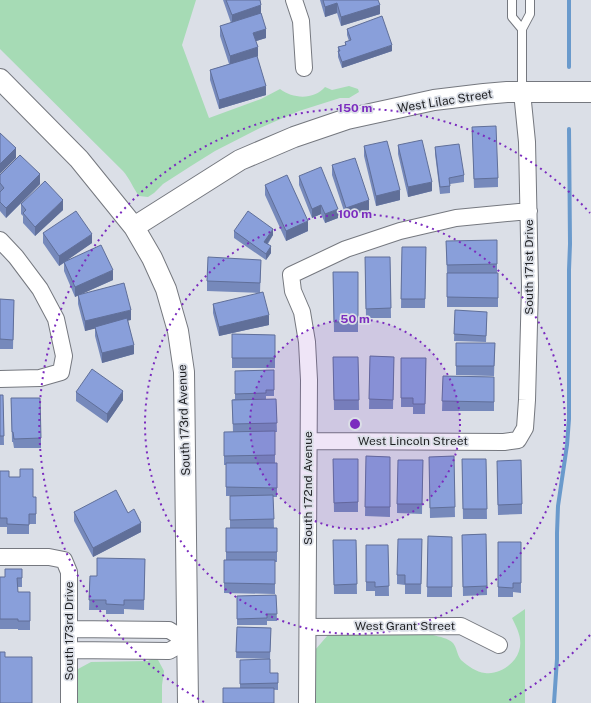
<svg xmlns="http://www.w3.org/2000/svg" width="591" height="703" font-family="'Public Sans',sans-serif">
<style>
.green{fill:#a6dbb5}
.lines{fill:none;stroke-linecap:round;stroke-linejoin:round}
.stream{stroke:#6a9acc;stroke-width:4}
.service-casing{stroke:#75787f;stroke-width:10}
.minor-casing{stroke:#75787f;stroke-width:18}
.tertiary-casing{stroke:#75787f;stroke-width:22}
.service{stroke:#fff;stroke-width:8}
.minor{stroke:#fff;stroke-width:16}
.tertiary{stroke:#fff;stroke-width:20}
.wall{fill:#7689bb}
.shaded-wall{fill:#606f99}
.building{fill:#899fda;stroke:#606f99}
.ring{fill:none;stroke:#7b2cbf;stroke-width:2;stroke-dasharray:2 4}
.labels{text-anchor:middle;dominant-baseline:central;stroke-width:3.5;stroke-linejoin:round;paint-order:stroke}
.street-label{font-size:12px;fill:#1f2023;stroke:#dbdfe7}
.centre{fill:#7b2cbf;stroke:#dbdfe7;stroke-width:2}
.ring-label{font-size:12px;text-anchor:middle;font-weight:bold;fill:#7b2cbf;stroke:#dbdfe7;stroke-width:3.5;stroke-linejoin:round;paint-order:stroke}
</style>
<rect width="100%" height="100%" fill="#dbdfe7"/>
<path class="green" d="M0 0H196L182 45 209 118 261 99 280 89C293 99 314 100 325 87L332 90 349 86 358 89 359 92 349 98H340L299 111 260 128 215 151 191 166 163 184 154 193 148 197 139 196C133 188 130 179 123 171L0 49Z
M525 609V703H315V650L328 635H433C440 637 448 638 453 643 457 648 457 655 461 660 468 666 476 672 485 673 499 675 515 664 519 651 523 639 517 628 512 618Z
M153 658H157L164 671 162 685V703H78V669L91 662 148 661Z"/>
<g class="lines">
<path class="stream" d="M569 67V0
M554 703 557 659V533L558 506 567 445 569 419V270L570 244 569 129"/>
<defs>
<path id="service" d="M512 0V17L522 29
M522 91V29L530 14V0"/>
<path id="minor" d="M294 0 301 21 304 68
M0 240 16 257 40 289 56 319 64 356 61 372 40 378 0 379
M309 441 504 442 518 440 525 428 527 400 530 286 527 142 522 92
M0 557H49L64 560 69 572V703
M308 627 461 626 499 645
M69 629 169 630 187 641 169 651 69 650
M307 703 309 380 307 342 302 312 293 291 291 275 346 249 400 231 456 218 529 211"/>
<path id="tertiary" d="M0 79 79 159 134 227 152 258 166 289 178 331 184 372 188 703
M134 227 240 160 294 137 347 119 434 100 484 94 507 92H591"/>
</defs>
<use href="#service" class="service-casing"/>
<use href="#minor" class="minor-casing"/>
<use href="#tertiary" class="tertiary-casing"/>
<use href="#service" class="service"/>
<use href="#minor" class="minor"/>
<use href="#tertiary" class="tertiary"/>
</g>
<path class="wall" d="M223 0H260L261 14 266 38 256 41 258 56 257 57 266 95 219 109 210 80V70L229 64 220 36V26L231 23Z
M320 0H378L380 14 341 26 337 13 325 17Z
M347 29 392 51 342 68 338 57V47L345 45V42L349 41 347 35Z
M472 127 498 178V187L474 188Z
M398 145 432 191 408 197 398 154Z
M364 146 400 200 376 206 364 156Z
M435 147 464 175V182L450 184V193L440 194 435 154Z
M332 165 369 210 346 217 332 175Z
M0 175 40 184 6 218 0 211Z
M299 176 338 218 325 223 321 214 312 218 299 185Z
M265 185 308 231 286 241 265 195Z
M21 204 63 210 35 236 23 223V216L21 214Z
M234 231 273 235 268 244 271 253 266 260 234 238Z
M43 233 92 243 68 259 113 280 79 295 131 320H128L134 354 102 363 95 336V328L85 331 78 304V295L75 297 64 271V263L59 266 43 243Z
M446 241 497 264V273H498V307H447V274Z
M402 247H426L425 308H401Z
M365 257H390L391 318H366Z
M261 260 260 293 207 291V281Z
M333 272 358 322V332H334Z
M0 299 14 300 13 349H0Z
M213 304 269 325 219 336 213 313Z
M455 310 487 318 486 342 454 341Z
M232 334 275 335V368H232Z
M495 343 494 376 456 375V366Z
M370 356 394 357 393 409H369Z
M333 357H358L359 410H334Z
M401 358H426L425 414H413V407H401Z
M274 370V396H266V399H276L277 432H275V463H277V497H273L274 528H277V562H275V594L224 593V560H226V528H230V496H226V465H224V432H233L232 400 235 399V371Z
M443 376 494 377V411H442Z
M76 392 123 400 107 423 76 401Z
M0 395H3L4 445H0Z
M11 398 41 438V448H14L13 442H12Z
M366 456 390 457V517L365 516Z
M454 456 455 517 430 518 429 457Z
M333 459H358V512H334Z
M462 459H486L487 519H463Z
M423 460 422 514 397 513V504Z
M497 470 522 504V514L498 515Z
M0 471 9 477 33 497H36V524H29V534H7V527H0Z
M74 512 141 532 93 557 74 521Z
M486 534 487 595 463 596 462 535Z
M428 536 452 537V597H427Z
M422 539 421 594H405V585L397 584V575Z
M333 540H356L357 594H334Z
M498 542H521V593L513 592V597H498Z
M366 545H388L389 596H375V591H366Z
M145 559 144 610 124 609V614H106V610H89L90 576H97Z
M22 569V587H18V592H30V630H18V629H0V577H5Z
M276 595 277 621H267V625H237V596Z
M237 627 271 628 270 659 236 658Z
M240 660 270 673H278V690L240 688Z"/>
<path class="shaded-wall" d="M337 3V13L325 17V7Z
M261 5V14L232 24V15Z
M380 5V14L341 26V17Z
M266 29V38L253 42V33Z
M392 45V51L342 68V62Z
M258 47V56L230 65V56Z
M266 86V95L219 109V100Z
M16 148V158L0 174V164Z
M40 174V184L6 218V208Z
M432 182V191L408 197V187Z
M400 190V200L376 206V196Z
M63 200V210L35 236V227Z
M369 200V210L346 217V208Z
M321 205V214L312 218V209Z
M338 209V218L325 223V214Z
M308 221V231L286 241V231Z
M273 229V235L264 248V242Z
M92 234V243L59 266V256Z
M271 246V253L266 260V254Z
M113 270V280L75 297V287Z
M131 310V320L85 331V321Z
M269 315V325L219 336V327Z
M134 345V354L102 363V353Z
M123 391V400L107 423V414Z
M141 523V532L93 557V548Z"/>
<path class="building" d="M226 0H260L261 5 232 15Z
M323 0H378L380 5 341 17 337 3 325 7Z
M261 13 266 29 253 33 258 47 230 56 220 26Z
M382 16 392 45 342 62 338 51H340L338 47 346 45 345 42 351 40 347 29Z
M257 56 266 86 219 100 210 70Z
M496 126 498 178 474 179 472 127Z
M0 133 16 148 0 164Z
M422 140 432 182 408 187 398 145Z
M387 141 400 190 376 196 364 146Z
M459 144 464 175 449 178 450 186 440 187 435 147Z
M20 155 40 174 6 208 0 202V192L4 188 0 183V175Z
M355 158 369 200 346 208 332 165Z
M321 167 338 209 325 214 321 205 312 209 299 176Z
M287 175 308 221 286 231 265 185Z
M45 181 63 200 35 227 23 213 26 210 21 204Z
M76 211 92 234 59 256 43 233Z
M248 211 273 229 264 242 271 246 266 254 234 231Z
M497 240V264L447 265 446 241Z
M101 245 113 270 75 287 64 262Z
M402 247H426L425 299H401Z
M208 257 261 260 260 283 207 281Z
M365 257H390L391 308 366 309Z
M333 272H358V322H334Z
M447 273H498V298L447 297Z
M124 283 131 310 85 321 78 295Z
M263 292 269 315 219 327 213 304Z
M0 299 14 300 13 340 0 339Z
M455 310 487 312 486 336 454 334Z
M127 318 134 345 102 353 95 327Z
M232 334 275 335V358H232Z
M456 343H495L494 366H456Z
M370 356 394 357 393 400 369 399Z
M333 357H358L359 400H334Z
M401 358H426L425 404H413V398H401Z
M92 369 123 391 107 414 76 392Z
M274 370V390H266V393L235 394V371Z
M443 376 494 377V402L442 401Z
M0 395H3L4 436H0Z
M11 398H40L41 438 14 439 13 432H12Z
M276 399 277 423 233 424 232 400Z
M275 431V455L224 456V432Z
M366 456 390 457V507H365Z
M454 456 455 507 430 508 429 457Z
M333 459H358V502L334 503Z
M462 459H486L487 509H463Z
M398 460H423L422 504H397Z
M521 460 522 504 498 505 497 461Z
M226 463H277V488L226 487Z
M20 469H33V497H36V514H29V525L7 524V518H0V471H9V477H20Z
M116 490 128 513 134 509 141 523 93 548 74 512Z
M273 495 274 519 230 520V496Z
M226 528H277V552H226Z
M486 534 487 586 463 587 462 535Z
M428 536 452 537V587H427Z
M398 539H422L421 584H405V575H397Z
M333 540H356L357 584 334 585Z
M498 542H521V583H513V588L498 587Z
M366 545H388L389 586 375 587V582H366Z
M97 558 145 559 144 600H124V605L106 604V600H89L90 576H97Z
M224 560H275V584L224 583Z
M5 569H22V578H17L18 592H30V621H18V619H0V577H5Z
M276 595 277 614H267V618L237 619V596Z
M237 627 271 628 270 652H236Z
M0 652H5V657H32V703H0Z
M270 659V673H278V683L240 684V660Z
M223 688H274V703H223Z"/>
<circle cx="355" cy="424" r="105" fill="#7b2cbf" fill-opacity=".12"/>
<g class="ring">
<circle cx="355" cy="424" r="105"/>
<circle cx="355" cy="424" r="210"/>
<path d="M590 635A316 316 0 0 1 506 702M204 702A316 316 0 1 1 590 213"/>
</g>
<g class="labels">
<g class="street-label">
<text transform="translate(445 101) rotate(-9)">West Lilac Street</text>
<text transform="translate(529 267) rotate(-90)">South 171st Drive</text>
<text transform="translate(184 420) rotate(-92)">South 173rd Avenue</text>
<text x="413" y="441">West Lincoln Street</text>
<text transform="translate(308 488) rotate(-90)">South 172nd Avenue</text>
<text x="405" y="626">West Grant Street</text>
<text transform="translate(69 631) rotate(-90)">South 173rd Drive</text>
</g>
</g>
<circle cx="355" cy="424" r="6" class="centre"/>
<g class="ring-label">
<text x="355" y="112">150 m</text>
<text x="355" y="218">100 m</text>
<text x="355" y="323">50 m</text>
</g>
</svg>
